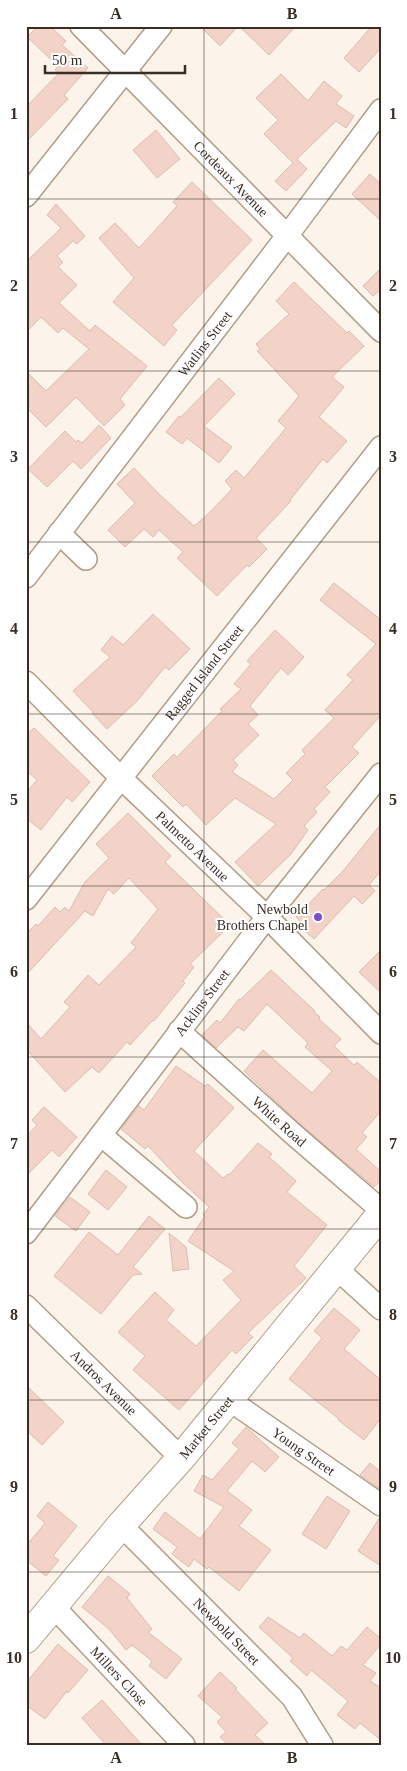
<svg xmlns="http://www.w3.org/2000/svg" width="407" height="1771" font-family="Georgia,serif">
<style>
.building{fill:#f3d3c8;stroke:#dbbcb1}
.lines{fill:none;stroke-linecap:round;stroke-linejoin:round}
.minor-casing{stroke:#b29d88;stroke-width:24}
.major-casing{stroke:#b29d88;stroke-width:30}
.minor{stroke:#fff;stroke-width:21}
.major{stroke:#fff;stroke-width:28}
.grid{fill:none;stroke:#372f26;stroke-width:1;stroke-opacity:0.55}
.poi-dot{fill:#794fc8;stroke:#fff;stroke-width:2}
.labels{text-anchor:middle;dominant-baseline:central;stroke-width:4;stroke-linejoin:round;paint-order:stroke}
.street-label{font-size:14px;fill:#372f26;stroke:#fff}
.poi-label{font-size:14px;fill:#372f26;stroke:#fff;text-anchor:end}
.neatline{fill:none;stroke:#372f26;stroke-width:2}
.grid-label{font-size:16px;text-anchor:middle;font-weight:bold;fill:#372f26}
</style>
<rect width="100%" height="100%" fill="#fcf3ea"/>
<path class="building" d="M38 26H50L66 41 62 45 88 68 64 95 68 99 26 142V107L59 73 55 70 58 66 27 37Z
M200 26H238L220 46Z
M239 26H296L269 55Z
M372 26H381V48L359 72 344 58Z
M281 74 308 101 324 81 342 96 336 104 354 116 346 128 336 121 297 159 307 169 286 191 275 181 293 163 264 134 278 120 256 98Z
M156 130 180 159 157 178 133 150Z
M370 174 381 184V221L352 194Z
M192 182 252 240 172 325 177 330 164 346 113 302 134 278 99 238 115 223 139 248 177 206 173 202Z
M56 204 85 236 77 244 73 241 57 256 63 262 58 267 77 285 59 303 90 331 95 325 147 366 120 399 125 405 104 426 76 397 46 427 26 407V371L46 391 89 349 63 328 58 333 41 317 26 332V262L61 228 47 215Z
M381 268V289L373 296 363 286Z
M294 282 347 333 349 331 364 346 332 377 344 387 319 417 347 441 327 463 323 459 290 500 291 501 256 538 267 549 249 567 247 565 217 596 177 558 183 552 159 530 153 537 144 529 125 547 108 530 135 503 117 484 134 468 159 494 194 526 207 515 232 489 225 481 236 470 244 478 286 428 278 421 299 396 257 351 260 349 256 344 289 314 276 301Z
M219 378 235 394 204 426 232 447 219 463 187 438 182 444 166 432 179 416 181 417Z
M99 425 111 438 81 469 73 461 47 487 28 469 65 431 76 442 78 440 82 443Z
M334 583 381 620V715L352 747 359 753 325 787 330 792 314 809 317 812 304 826 308 830 291 854 258 886 235 862 276 824 235 798 206 825 186 804 183 807 152 776 174 754 177 757 222 711 220 709 241 689 234 684 251 664 247 661 275 630 304 657 288 675 281 668 250 706 258 715 248 724 259 735 233 760 238 765 232 772 274 799 293 780 286 773 305 754 302 750 334 718 325 710 353 680 347 675 376 644 320 600Z
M153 614 190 649 169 670 165 667 137 701 107 729 92 713 93 712 73 691 110 657 101 650 112 636 123 645Z
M34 728 90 782 72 802 67 797 41 830 26 818V793L37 780 26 770V735Z
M128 813 171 856 165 862 226 921 219 928 223 932 190 964 194 967 183 981 185 983 154 1021 153 1020 130 1045 127 1042 99 1073 92 1067 65 1092 26 1049V1022L41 1039 70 1007 64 1002 88 975 99 985 136 947 131 943 158 909 129 878 114 894 108 889 93 916 85 911 26 975V934L36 924 38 926 55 907 60 912 65 907 69 911 85 882 109 858 96 844Z
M381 824V871L369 885 375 891 362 904 354 896 314 939 297 924 300 921 296 917 323 889 324 890 343 871Z
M381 950V993L359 972Z
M271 970 315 1011 314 1012 320 1017 319 1019 341 1039 334 1046 354 1065 357 1062 381 1083V1111L362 1133 367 1137 356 1149 381 1172V1180L374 1187 300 1124 244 1071 263 1050 312 1093 332 1071 305 1047 308 1043 267 1004 244 1031 238 1027 216 1048 202 1035 217 1020 220 1023 239 999 240 1000Z
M176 1066 205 1086 208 1084 234 1108 194 1151 223 1178 228 1174 229 1175 258 1143 272 1154 269 1157 296 1181 287 1192 327 1225 294 1266 306 1278 248 1333 253 1337 236 1354 232 1350 179 1410 133 1370 145 1356 118 1332 155 1292 174 1310 166 1320 196 1346 241 1300 223 1280 234 1271 188 1241 205 1216 203 1215 209 1207 181 1181 148 1146 145 1149 121 1129 139 1106 144 1110Z
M44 1107 77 1137 59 1157 52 1150 26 1176V1137L37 1125 32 1120Z
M106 1170 127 1187 108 1210 88 1194Z
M70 1197 90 1212 76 1231 55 1216Z
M149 1216 165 1229 133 1267 142 1274 133 1275 101 1314 54 1276 89 1232 118 1255Z
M169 1233 186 1247 189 1269 173 1271Z
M334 1308 360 1330 344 1349 381 1380V1418L364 1440 338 1420 339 1419 289 1379 322 1338 314 1331Z
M26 1385 64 1422 42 1445 26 1430Z
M246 1427 279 1457 265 1472 252 1461 227 1491 252 1510 239 1526 271 1550 239 1591 209 1567 207 1569 194 1559 189 1567 172 1554 177 1547 153 1529 165 1512 200 1539 224 1507 194 1491 203 1475 212 1480 239 1449 232 1443Z
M370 1463 381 1472V1490L360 1475Z
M327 1496 350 1511 326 1549 302 1534Z
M48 1502 77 1526 53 1556 59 1560 46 1576 26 1560V1546L45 1523 37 1516Z
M380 1517H381V1566L358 1551Z
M108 1576 130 1594 127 1598 152 1629 148 1632 182 1659 166 1679 149 1666 152 1661 132 1645 126 1650 109 1629 82 1607Z
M268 1617 300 1638 304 1633 332 1656 341 1646 347 1650 367 1627 381 1639V1644L363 1665 376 1673 370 1681 381 1688V1740L360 1723 355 1729 337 1715 348 1701 311 1670 307 1676 290 1661 293 1658 259 1627Z
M58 1644 88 1670 68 1693 67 1691 45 1719 26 1705V1683Z
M220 1672 237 1688 235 1689 268 1723 255 1735 266 1745H228L220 1737 226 1732 217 1722 222 1717 198 1696Z
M102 1700 142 1745H106L82 1718Z"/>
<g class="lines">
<defs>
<g id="minor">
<path id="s1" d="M81 26 381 331"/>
<path d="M26 196 161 26"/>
<path d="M59 533 86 559"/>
<path id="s2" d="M26 577 287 236 381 110"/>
<path id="s3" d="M26 682 121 778 267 917 381 1033"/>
<path id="s4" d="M26 899 381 447"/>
<path id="s5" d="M179 1031 292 1133 381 1210"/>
<path d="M101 1135 186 1207"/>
<path id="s6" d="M26 1233 267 917 381 774"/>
<path d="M336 1268 381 1309"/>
<path id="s7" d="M26 1306 181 1458"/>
<path id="s8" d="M228 1399 381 1505"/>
<path id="s9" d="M121 1525 292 1697 322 1745"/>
<path id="s10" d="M54 1607 184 1745"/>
</g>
<g id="major">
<path id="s11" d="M26 1639 121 1525 181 1458 381 1214"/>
</g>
</defs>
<use href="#minor" class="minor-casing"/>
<use href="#major" class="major-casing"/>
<use href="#minor" class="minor"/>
<use href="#major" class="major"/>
</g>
<path class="grid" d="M204 26V1745M26 199H381M26 371H381M26 542H381M26 714H381M26 886H381M26 1057H381M26 1229H381M26 1400H381M26 1572H381"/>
<circle class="poi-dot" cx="318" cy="917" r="5"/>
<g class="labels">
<g class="street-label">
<text stroke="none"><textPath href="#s1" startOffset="214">Cordeaux Avenue</textPath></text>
<text stroke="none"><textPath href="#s2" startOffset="294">Watlins Street</textPath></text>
<text stroke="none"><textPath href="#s4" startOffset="288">Ragged Island Street</textPath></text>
<text stroke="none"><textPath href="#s3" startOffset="234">Palmetto Avenue</textPath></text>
<text stroke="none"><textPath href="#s6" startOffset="290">Acklins Street</textPath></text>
<text stroke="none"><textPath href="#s5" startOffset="135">White Road</textPath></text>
<text stroke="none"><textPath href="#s7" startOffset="109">Andros Avenue</textPath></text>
<text stroke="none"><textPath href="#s11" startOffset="278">Market Street</textPath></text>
<text stroke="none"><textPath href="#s8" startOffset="92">Young Street</textPath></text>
<text stroke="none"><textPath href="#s9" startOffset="150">Newbold Street</textPath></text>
<text stroke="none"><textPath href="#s10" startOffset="95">Millers Close</textPath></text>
</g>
<g class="poi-label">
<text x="308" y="909">Newbold<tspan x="308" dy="16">Brothers Chapel</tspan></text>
</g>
</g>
<rect width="407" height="1771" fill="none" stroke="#ffffff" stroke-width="55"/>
<path d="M45 65v8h140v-8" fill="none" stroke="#372f26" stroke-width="2.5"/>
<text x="52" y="65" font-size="15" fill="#372f26" stroke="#ffffff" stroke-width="4" paint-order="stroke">50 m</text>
<rect x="28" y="28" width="352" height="1716" class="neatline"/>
<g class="grid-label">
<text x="116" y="19">A</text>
<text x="292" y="19">B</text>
<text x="14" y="119">1</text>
<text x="393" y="119">1</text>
<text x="14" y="291">2</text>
<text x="393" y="291">2</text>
<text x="14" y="462">3</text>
<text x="393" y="462">3</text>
<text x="14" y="634">4</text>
<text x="393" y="634">4</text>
<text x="14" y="805">5</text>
<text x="393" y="805">5</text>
<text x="14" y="977">6</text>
<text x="393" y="977">6</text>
<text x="14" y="1149">7</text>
<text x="393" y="1149">7</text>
<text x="14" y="1320">8</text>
<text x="393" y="1320">8</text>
<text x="14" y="1492">9</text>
<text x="393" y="1492">9</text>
<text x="14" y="1663">10</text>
<text x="393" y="1663">10</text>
<text x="116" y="1763">A</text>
<text x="292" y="1763">B</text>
</g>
</svg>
